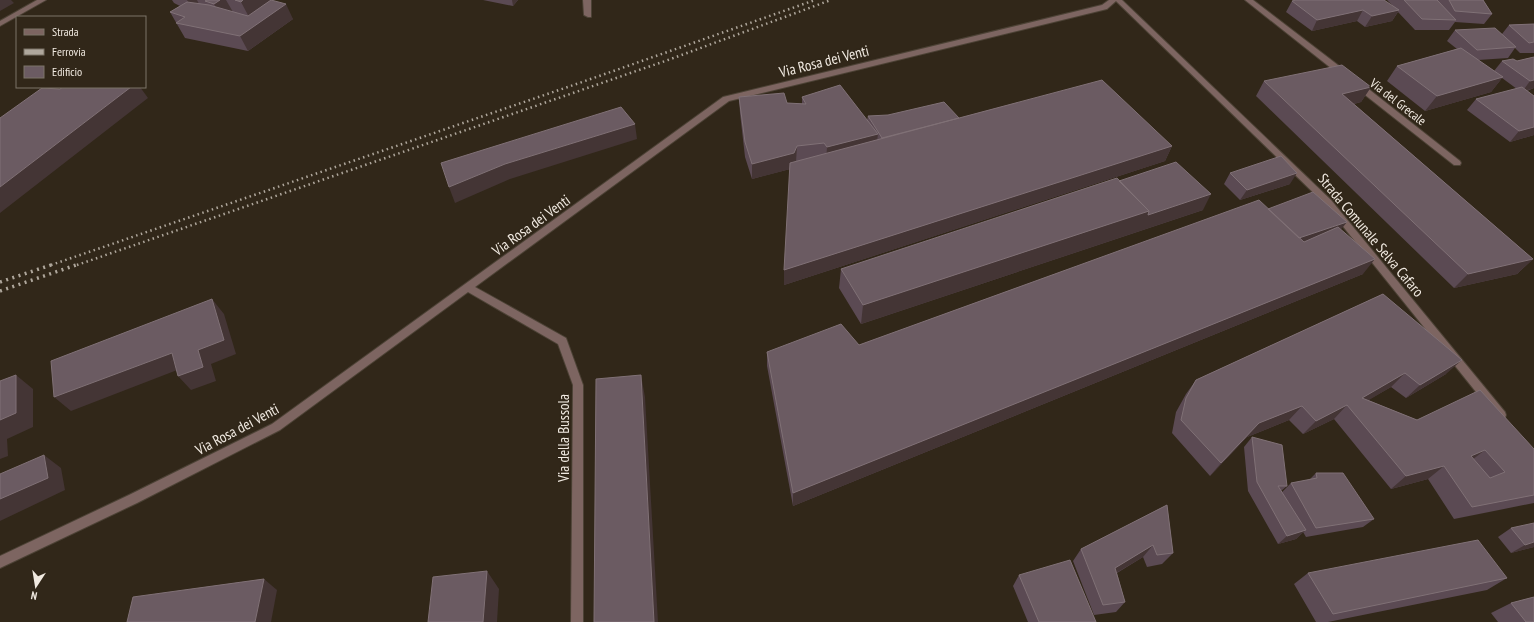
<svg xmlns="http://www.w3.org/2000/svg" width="1534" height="622" font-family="'PT Sans Narrow',sans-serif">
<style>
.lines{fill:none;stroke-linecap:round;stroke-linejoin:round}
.minor-casing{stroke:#4c4235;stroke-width:2}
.minor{fill:#7d6561;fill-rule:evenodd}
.rail-far1{stroke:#afa79c;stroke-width:2.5;stroke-dasharray:1.5 3.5;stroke-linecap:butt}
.rail{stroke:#afa79c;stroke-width:3.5;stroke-dasharray:2 4.5;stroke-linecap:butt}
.wall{fill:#5b4a53}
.shaded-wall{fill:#443535}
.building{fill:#6b5b62;stroke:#807176;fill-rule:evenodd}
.labels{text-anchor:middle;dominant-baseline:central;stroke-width:3;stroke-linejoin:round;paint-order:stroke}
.far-street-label{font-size:13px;fill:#f0e9e0;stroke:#312719}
.street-label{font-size:15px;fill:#f0e9e0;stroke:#312719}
</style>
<rect width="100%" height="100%" fill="#312719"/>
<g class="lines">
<defs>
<path id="minor" d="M37 0H46L0 26V21Z
M583 0H591V17H588L584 15Z
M1109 0H1122L1331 200 1505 412 1506 415 1505 418 1501 420 1497 418 1325 204 1116 1 1107 9 729 101 475 287 566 338 583 385V622H571L573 385 558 344 468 292 280 430 137 503 0 568V556L129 495 272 424 723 97 1102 5Z
M1245 0H1253L1347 72V76H1341Z
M1355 83H1361L1460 161 1461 163 1460 165H1454L1355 87Z"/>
</defs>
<use href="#minor" class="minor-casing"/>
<use href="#minor" class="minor"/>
<path class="rail-far1" d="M51 265 585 81 815 0
M77 265 668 60 831 0"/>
<path class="rail" d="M0 282 54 264
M0 291 79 264"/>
</g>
<path class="wall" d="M172 0H271L269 1 293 19 248 51 185 38 170 12 180 6 174 3Z
M483 0H518L513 6Z
M1387 0H1483L1492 14 1484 24 1455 22 1449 30H1415L1398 12 1392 21 1365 27 1357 21 1312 31 1286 12 1292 1 1393 6Z
M1534 24V53H1520L1515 48 1508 58 1478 60 1494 71 1502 61H1517L1534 57V88L1527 91 1534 96V135L1510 142 1467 110 1476 99 1517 89 1502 78 1491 92 1425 111 1387 81 1397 66 1457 49 1447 41 1455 30 1502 34 1509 25Z
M1264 81 1371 87 1361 102 1354 104 1533 259 1517 274 1454 288 1256 96Z
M739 97 787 103 802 104V97L867 120 868 116 959 118 1172 146 1165 161 784 285 790 169 752 179 745 157 740 113Z
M1230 173 1290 184 1240 200 1224 184Z
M1119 181 1203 210 861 324 839 288 841 269Z
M1268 209 1341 230 1363 274 793 506 767 366V352L859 345Z
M1383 294 1446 374 1406 398 1391 387 1368 400 1417 420 1534 449V503L1454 519 1428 479 1391 489 1334 419 1303 434 1289 420 1247 437 1210 476 1172 433 1176 412 1186 394 1196 380Z
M1252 437 1287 486 1281 491 1282 492 1291 483 1309 480 1316 473 1374 519 1363 527 1306 537 1303 532 1296 539 1278 544 1248 491 1244 447Z
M1167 505 1173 553 1162 564 1147 567 1143 557 1117 573 1125 602 1116 612 1094 615 1073 561 1081 549Z
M1511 528 1534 547 1511 553 1498 537Z
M1308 573 1507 578 1487 590 1328 622H1316L1294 584Z
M1019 575 1096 622H1028L1013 586Z
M1511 603 1534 622H1498L1491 613Z"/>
<path class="shaded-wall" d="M0 0H11L14 3 0 11Z
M187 0H197L201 8 194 13Z
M220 0H226L233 12 222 19 214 4Z
M243 0H271L249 17 241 2Z
M512 0H518L513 6Z
M286 4 293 19 248 51 240 36Z
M1363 10 1357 21 1312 31 1317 20Z
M1399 10 1392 21 1365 27 1372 16Z
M1503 77 1491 92 1425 111 1437 96Z
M1534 80V88L1522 92 1530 81Z
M131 87H140L148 98 0 213V187Z
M1371 87 1361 102 1332 109 1342 94Z
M635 124 637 139 510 179 455 203 449 187 505 164Z
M1534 127V135L1510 142 1519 131Z
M878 134 876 150 826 162 827 147Z
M797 146 796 162 794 168 752 179V164Z
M1172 146 1165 161 784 285V270Z
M1297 173 1290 184 1240 200 1247 190Z
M1211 194 1203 210 861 324 863 305 1149 211Z
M1347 222 1339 232 1286 250 1293 240Z
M1375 259 1363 274 793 506V493Z
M1533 259 1517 274 1454 288 1468 274Z
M212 299 224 314 236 354 211 364 216 381 191 390 178 376 198 350Z
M172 353 185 367 71 411 54 397Z
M1462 360 1446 374 1406 398 1420 385Z
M1405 373 1391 387 1352 410 1362 398Z
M16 375 33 389V427L7 439 8 456 0 459V420Z
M641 375 645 397 658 622H654Z
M1347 405 1334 419 1303 434 1316 421Z
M1302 406 1289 420 1247 437 1210 476 1221 463 1259 423Z
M1485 450 1468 463 1471 456Z
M44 455 61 468 65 490 0 521V499Z
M1444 466 1428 479 1391 489 1406 476Z
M1306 530 1296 539 1278 544 1287 536Z
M1534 542V547L1511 553 1525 545Z
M1153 545 1143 557 1106 579 1115 568Z
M487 571 499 589 497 622H483Z
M264 579 277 590 271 622H255Z"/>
<path class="building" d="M207 0H220L214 4 205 1Z
M235 0H243L241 2Z
M271 0 286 4 240 36 176 23 185 17 170 12 187 2 209 5 248 16Z
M1296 0H1384L1399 10 1372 16 1363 10 1317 20 1292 1Z
M1404 0H1437L1456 20 1422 19Z
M1449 0H1483L1492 14 1455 11Z
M1534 24V42L1529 43 1509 25Z
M1495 28 1516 47 1477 50 1455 30Z
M1461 48 1503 77 1437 96 1397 66Z
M1534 57V80L1530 81 1502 61 1513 59 1517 61Z
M1342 65 1371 87 1342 94 1533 259 1468 274 1264 81Z
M1102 80 1172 146 784 270 790 163Z
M840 85 878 134 827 147 824 143 797 146 794 153 752 164 745 142 739 97 784 93 787 103 806 104 802 97Z
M63 87H131L0 187V118L42 88 60 89Z
M1522 87 1534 96V127L1519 131 1476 99Z
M944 102 959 118 882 138 868 116 888 115Z
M621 107 635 124 505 164 449 187 441 163Z
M1281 156 1297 173 1247 190 1230 173Z
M1176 162 1211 194 1148 215 1149 211 1119 181Z
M1117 178 1149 211 863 305 841 269Z
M1313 192 1347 222 1299 238 1268 209Z
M1259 200 1304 242 1338 227 1375 259 793 493 767 352 841 324 859 345Z
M1383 294 1462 360 1420 385 1405 373 1362 398 1417 420 1480 390 1534 449V495L1472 507 1444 466 1406 476 1347 405 1316 421 1302 406 1259 423 1221 463 1181 420 1186 398 1196 380ZM1485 450 1505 472 1490 478 1471 456Z
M212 299 224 340 198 350 203 367 178 376 172 353 54 397 51 361Z
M16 375V413L0 420V381Z
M641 375 654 622H594L596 379Z
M1252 437 1282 445 1287 486H1278L1306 530 1287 536 1257 482Z
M44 455 48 478 0 499V474Z
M1316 473H1343L1374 519 1316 528 1291 483 1317 478Z
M1167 505 1173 553 1157 555 1153 545 1115 568 1125 602 1103 605 1081 549Z
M1534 523V542L1525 545 1511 528Z
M1478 540 1507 578 1333 614 1308 573Z
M1070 560 1096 622H1039L1019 575Z
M487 571 483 622H428L433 577Z
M264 579 255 622H127L133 597Z
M1534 597V622H1526L1511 603Z"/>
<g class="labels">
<g class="far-street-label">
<text transform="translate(1398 102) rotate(38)">Via del Grecale</text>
</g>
<g class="street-label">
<text transform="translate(824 61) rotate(-14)">Via Rosa dei Venti</text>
<text transform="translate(531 225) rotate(-36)">Via Rosa dei Venti</text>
<text transform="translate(1371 235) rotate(50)">Strada Comunale Selva Cafaro</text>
<text transform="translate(237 429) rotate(-28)">Via Rosa dei Venti</text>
<text transform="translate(563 438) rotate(-90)">Via della Bussola</text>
</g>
</g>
<rect x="16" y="16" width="130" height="72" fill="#312719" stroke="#7d7569"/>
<rect x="24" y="29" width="20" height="6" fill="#7d6561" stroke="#7d7569"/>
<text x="52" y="36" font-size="12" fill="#f0e9e0">Strada</text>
<rect x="24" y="49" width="20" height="6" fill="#afa79c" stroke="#7d7569"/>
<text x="52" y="56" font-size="12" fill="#f0e9e0">Ferrovia</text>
<rect x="24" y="66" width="20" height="12" fill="#6b5b62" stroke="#7d7569"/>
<text x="52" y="76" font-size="12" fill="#f0e9e0">Edificio</text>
<g transform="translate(36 586) rotate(192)" stroke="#312719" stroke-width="3" paint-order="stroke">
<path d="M0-3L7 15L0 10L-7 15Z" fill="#f0e9e0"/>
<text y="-6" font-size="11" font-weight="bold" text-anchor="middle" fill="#f0e9e0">N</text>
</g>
</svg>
